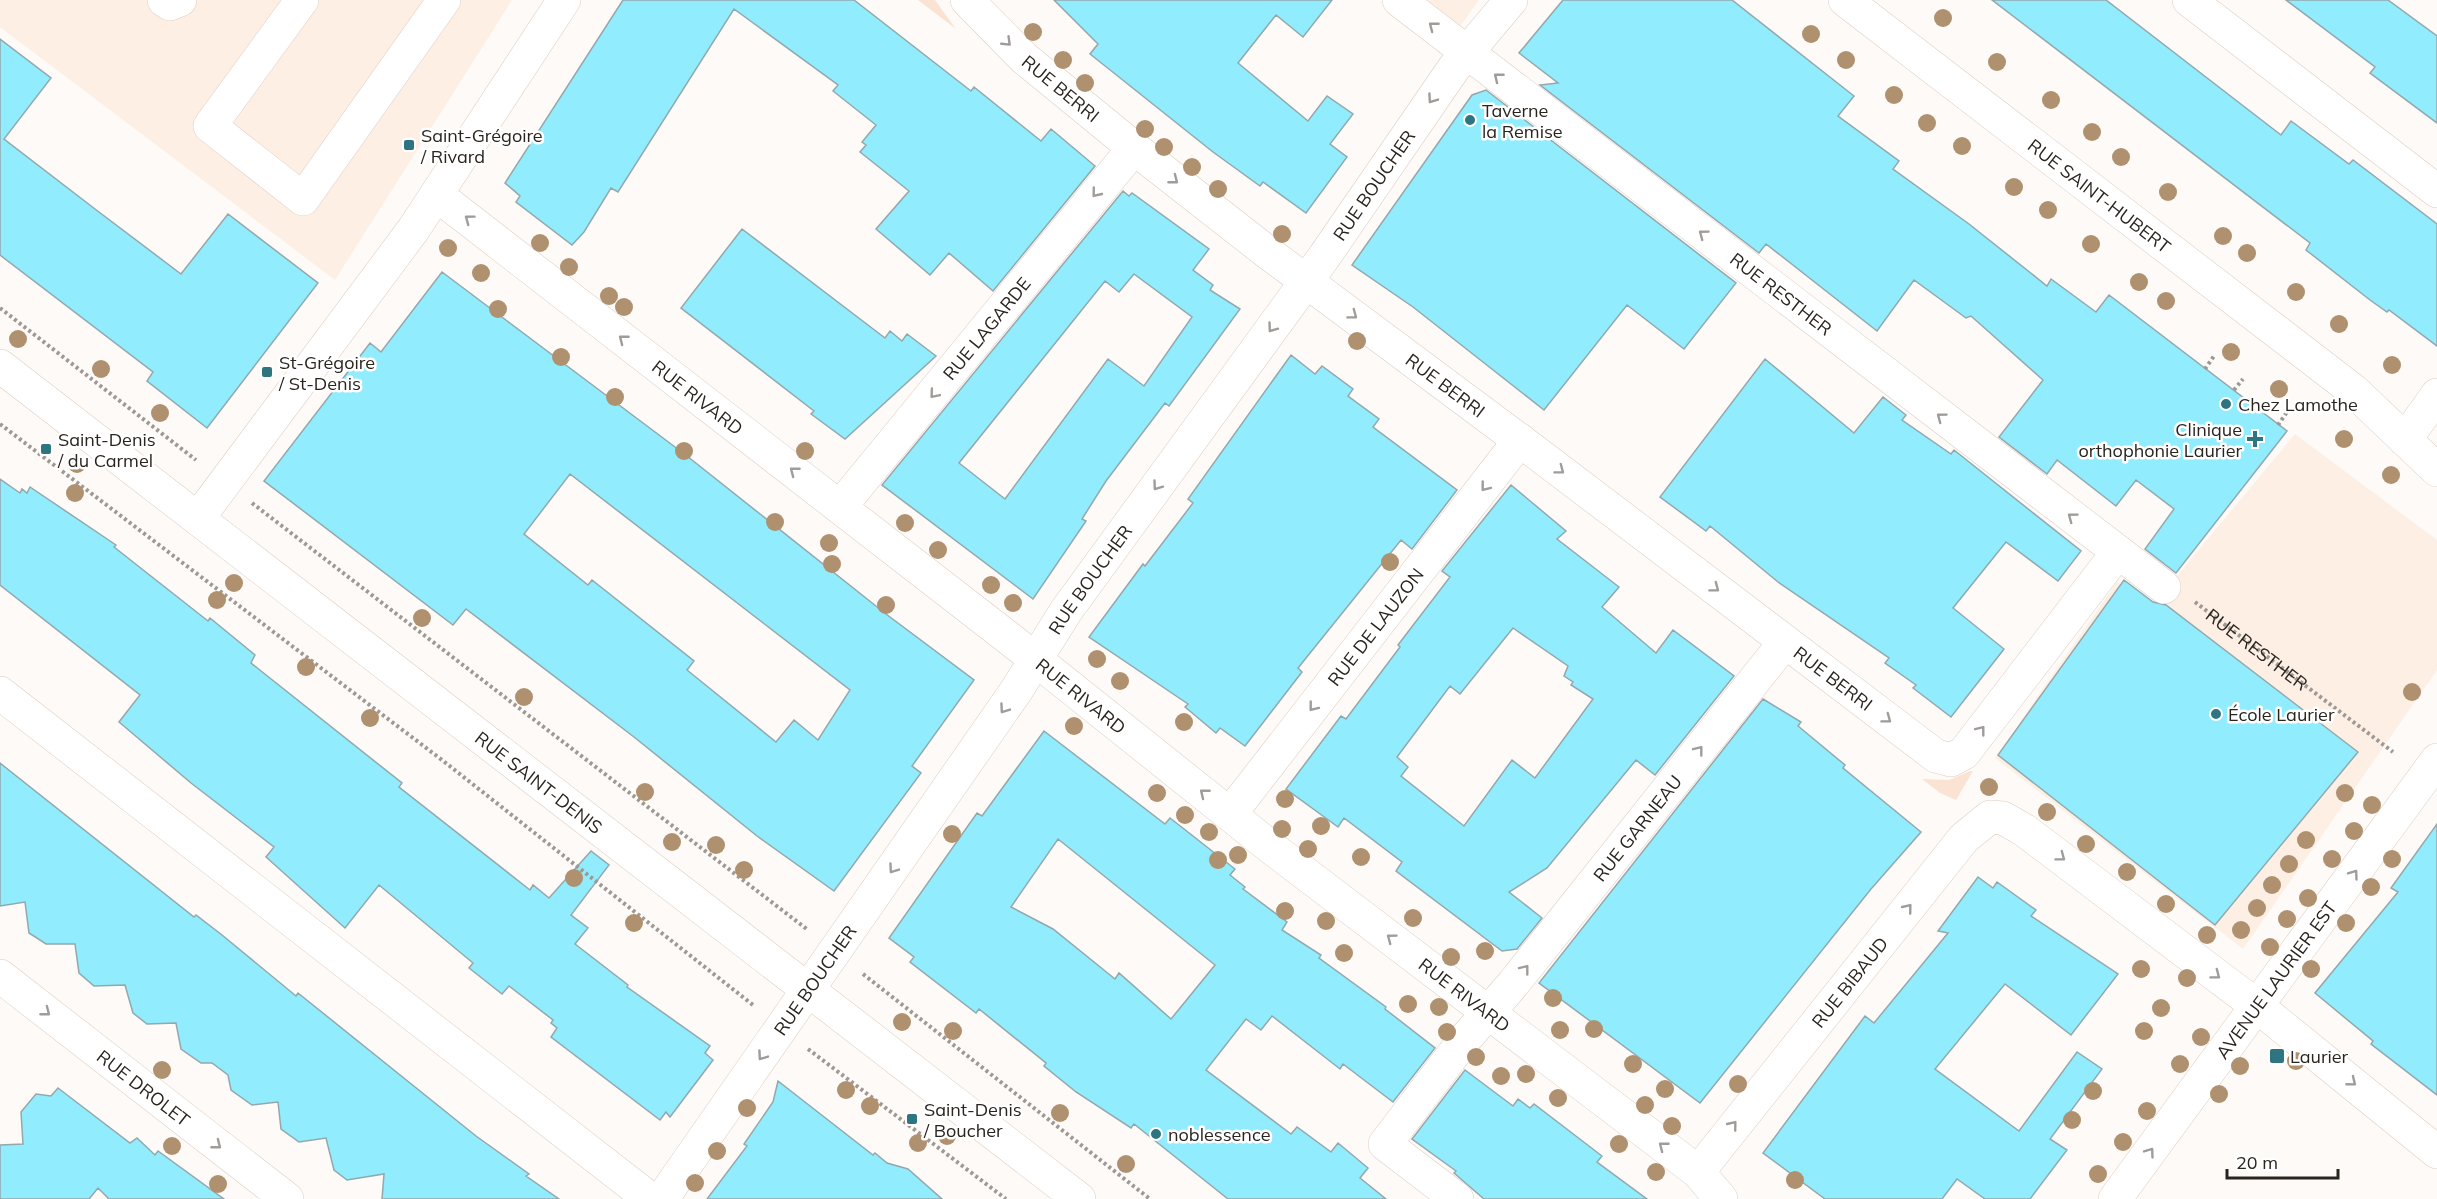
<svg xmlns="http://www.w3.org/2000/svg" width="2437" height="1199" font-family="Mulish,sans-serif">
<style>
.built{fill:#fdefe4}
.green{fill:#fae3d2}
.building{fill:#91ecfe;stroke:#93a8ad;stroke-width:1.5;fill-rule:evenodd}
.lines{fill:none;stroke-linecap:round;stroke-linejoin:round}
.minor-casing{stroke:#decdc2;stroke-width:34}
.major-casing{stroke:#decdc2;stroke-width:34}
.path{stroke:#9e9995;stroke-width:4;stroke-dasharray:3 3;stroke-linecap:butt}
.minor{stroke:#fff;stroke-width:33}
.major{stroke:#fff;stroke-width:33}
.tree{fill:#af906f}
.oneway{stroke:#9f9c9a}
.poi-dot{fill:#2e7481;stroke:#fff;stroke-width:2}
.labels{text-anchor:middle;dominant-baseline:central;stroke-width:5;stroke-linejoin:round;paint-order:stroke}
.street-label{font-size:18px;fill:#2a241f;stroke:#fff}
.poi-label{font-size:18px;fill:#2a241f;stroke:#fff;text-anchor:start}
</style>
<rect width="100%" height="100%" fill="#fdfaf7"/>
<path class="built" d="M0 0H512L335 280 0 27Z
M1420 0H1479L1458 29Z
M2295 434 2437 540V670L2243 949 1995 758 2117 582 2151 607Z"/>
<path class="green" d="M918 0H935L956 29Z
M1970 771H1973L1956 800 1940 793 1922 779 1949 780Z"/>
<path class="building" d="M623 0H854L971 91 974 87 1041 141 1051 129 1095 166 993 291 949 253 930 275 876 229 909 191 860 152 866 145 862 142 876 125 833 91 838 85 734 9 618 192 611 188 584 232 572 245 516 202 520 196 505 183Z
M1054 0H1332L1303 37 1276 15 1238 63 1308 121 1327 96 1353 114 1330 144 1347 157 1306 213 1263 182 1260 186 1213 152 1090 54 1098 44Z
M1563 0H1732L1854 96 1838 116 1899 161 1893 169 1969 224 2047 286 2051 279 2096 312 2109 295 2287 431 2176 573 2145 549 2174 509 2136 480 2116 506 2057 460 2047 474 1999 437 2043 380 1971 316 1966 318 1914 280 1877 331 1766 244 1759 253 1540 85 1558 83 1519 53Z
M1992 0H2106L2281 135 2291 121 2349 164 2353 160 2437 224V346L2389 310 2387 312 2370 300 2306 250 2310 243Z
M2286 0H2388L2437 36V123L2370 73 2375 67Z
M0 39 51 78 4 139 95 209 181 274 228 214 318 283 207 428 147 381 153 372 0 255Z
M1486 90 1736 283 1684 349 1627 305 1544 410 1413 307 1352 265 1472 95Z
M1123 191 1129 196 1132 193 1209 249 1193 270 1213 285 1210 290 1240 309 1169 406 1165 403 1106 481 1082 519 1086 521 1033 599 882 485ZM1134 274 1192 317 1144 386 1108 359 1005 499 959 463 1105 281 1119 292Z
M742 229 885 338 890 331 902 341 907 334 936 356 845 439 811 414 814 411 681 308Z
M442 272 687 456 886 614 974 680 912 766 921 773 834 891 757 836 634 737 466 609 453 625 264 481 370 343 381 352ZM570 474 850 690 818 740 794 720 776 742 687 670 694 661 592 580 588 585 524 534Z
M1291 355 1315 374 1322 366 1353 389 1348 396 1379 419 1373 427 1457 490 1412 549 1401 540 1298 668 1302 672 1245 746 1220 728 1216 733 1185 707 1188 704 1089 637 1143 564 1145 566 1193 503 1188 499Z
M1765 359 1854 433 1883 397 1906 415 1902 420 1951 454 1954 450 2081 551 2058 581 2006 542 1953 608 2004 649 1951 717 1913 688 1916 685 1885 663 1889 658 1778 582 1710 526 1706 531 1660 497Z
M0 479 20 493 22 489 27 493 30 487 116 545 114 547 208 621 210 618 255 655 251 663 402 783 399 787 530 890 533 885 549 898 591 851 609 865 571 915 588 928 575 944 628 985 627 987 710 1046 705 1053 713 1060 670 1117 666 1112 660 1120 551 1037 557 1028 551 1023 553 1020 509 986 502 994 469 968 473 963 379 885 345 928 266 857 274 847 191 783 119 722 140 695 0 585Z
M1511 485 1566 531 1557 539 1619 587 1602 607 1656 653 1673 630 1734 676 1655 775 1636 760 1547 868 1509 892 1542 918 1517 949 1502 951 1396 871 1402 862 1344 818 1338 827 1286 789 1341 716 1346 719 1400 647 1398 645 1450 577 1442 571ZM1513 628 1568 666 1564 676 1573 682 1571 685 1593 699 1535 778 1512 760 1464 826 1401 776 1408 767 1397 757 1450 686 1460 694Z
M2124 580 2153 602 2166 605 2358 752 2215 925 1998 755Z
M1763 699 1801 722 1798 726 1845 765 1843 768 1921 832 1871 889 1700 1103 1539 983Z
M1044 731 1165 824 1170 818 1235 869 1230 875 1245 887 1243 889 1287 922 1282 930 1321 955 1319 958 1386 1007 1385 1009 1435 1048 1393 1102 1343 1064 1340 1069 1272 1016 1261 1030 1246 1019 1206 1070 1291 1134 1297 1127 1331 1152 1338 1143 1368 1168 1360 1178 1386 1199H1228L1134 1124 1131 1128 1076 1092 1044 1066 1046 1063 979 1009 976 1013 910 962 914 957 889 938 977 813 982 816ZM1058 839 1215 965 1171 1019 1119 973 1115 979 1053 929 1011 907Z
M0 763 194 917 196 915 222 935 296 996 298 993 476 1136 529 1174 526 1176 559 1199H382L384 1174 347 1180 334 1170 326 1138 299 1142 281 1129 278 1102 252 1105 231 1090 228 1075 212 1063H201L181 1049 176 1023 147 1024 133 1013 125 985 94 986 79 973 75 944H46L29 933 25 902 0 906Z
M2437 824V1095L2371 1044 2373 1041 2315 993 2398 892 2391 888Z
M1978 877 1993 888 1997 882 2036 910 2031 916 2118 974 2071 1035 2005 984 1935 1069 2019 1131 2077 1052 2102 1069 2050 1139 2067 1150 2030 1199H1985L1957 1179 1942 1199H1825L1763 1153 1865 1016 1874 1023 1948 933 1938 931Z
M1465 1070 1513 1106 1518 1099 1530 1108 1534 1104 1602 1156 1597 1162 1647 1199H1484L1454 1173 1456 1171 1412 1139Z
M778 1081 873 1155 875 1153 887 1163 908 1169 942 1199H707L747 1146 744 1144 773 1102Z
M58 1088 130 1143 137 1138 155 1155 158 1151 224 1199H109L98 1188 89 1199H0V1145L23 1144 21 1112 36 1094 51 1096Z"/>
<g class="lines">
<defs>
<g id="minor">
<path d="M164 0 170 4 180 0"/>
<path d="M302 0 210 126 303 199 444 0"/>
<path id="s2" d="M967 0 1024 58 1134 148 1267 252 1534 451 1936 756 1951 760 1964 753 2118 552"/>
<path id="s3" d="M1399 0 2164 587"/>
<path id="s4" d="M1845 0 2354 391 2437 470"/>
<path d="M2189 0 2437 191"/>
<path id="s5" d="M437 195 1015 643 1273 849 1698 1172 1721 1199"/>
<path d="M2405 440 2437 395"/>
<path id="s6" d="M840 507 1134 148"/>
<path d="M199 517 413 230 564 0"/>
<path d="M0 693 650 1199"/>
<path id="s7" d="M1230 814 1520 440"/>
<path id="s8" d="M0 976 287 1199"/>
<path id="s9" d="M1698 1172 1964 838 1990 817 2003 818 2024 830 2257 1006 2437 1152"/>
<path id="s10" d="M662 1199 1016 691 1066 611 1324 257 1454 68 1511 0"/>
<path id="s11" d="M1457 1199 1385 1144 1465 1039 1513 984 1785 642"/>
<path id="s12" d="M2115 1199 2437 760"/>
</g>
<g id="major">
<path id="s13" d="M0 366 1079 1199"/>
</g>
</defs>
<use href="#minor" class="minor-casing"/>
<use href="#major" class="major-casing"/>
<g class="path">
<path d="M0 308 196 460"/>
<path d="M2205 369 2214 356"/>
<path d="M2234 390 2243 379"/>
<path d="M0 424 442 760 753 1005"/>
<path d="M2278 425 2287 412"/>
<path d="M252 503 808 930"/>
<path id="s1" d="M2195 602 2393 752"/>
<path d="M863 974 1150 1199"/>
<path d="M808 1049 1006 1199"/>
</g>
<use href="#minor" class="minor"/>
<use href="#major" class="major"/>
</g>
<g class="tree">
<circle cx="1943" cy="18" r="9"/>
<circle cx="1033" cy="32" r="9"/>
<circle cx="1811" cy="34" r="9"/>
<circle cx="1063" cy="60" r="9"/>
<circle cx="1846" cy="60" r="9"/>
<circle cx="1997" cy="62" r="9"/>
<circle cx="1085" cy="83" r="9"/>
<circle cx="1894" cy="95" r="9"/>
<circle cx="2051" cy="100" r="9"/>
<circle cx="1927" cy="123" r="9"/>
<circle cx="1145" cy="129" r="9"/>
<circle cx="2092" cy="132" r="9"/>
<circle cx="1962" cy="146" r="9"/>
<circle cx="1164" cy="147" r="9"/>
<circle cx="2121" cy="157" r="9"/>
<circle cx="1192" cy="167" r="9"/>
<circle cx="2014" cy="187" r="9"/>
<circle cx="1218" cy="189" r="9"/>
<circle cx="2168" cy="192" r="9"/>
<circle cx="2048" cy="210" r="9"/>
<circle cx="1282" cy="234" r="9"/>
<circle cx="2223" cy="236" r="9"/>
<circle cx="540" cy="243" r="9"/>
<circle cx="2091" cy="244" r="9"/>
<circle cx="448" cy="248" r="9"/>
<circle cx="2247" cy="253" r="9"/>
<circle cx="569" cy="267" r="9"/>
<circle cx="481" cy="273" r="9"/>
<circle cx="2139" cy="282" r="9"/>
<circle cx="2296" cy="292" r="9"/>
<circle cx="609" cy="296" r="9"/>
<circle cx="2166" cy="301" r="9"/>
<circle cx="624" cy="307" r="9"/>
<circle cx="498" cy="309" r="9"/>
<circle cx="2339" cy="324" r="9"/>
<circle cx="18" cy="339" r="9"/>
<circle cx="1357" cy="341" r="9"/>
<circle cx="2231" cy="352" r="9"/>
<circle cx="561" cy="357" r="9"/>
<circle cx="2392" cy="365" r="9"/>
<circle cx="101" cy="369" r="9"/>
<circle cx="2279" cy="389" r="9"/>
<circle cx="615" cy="397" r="9"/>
<circle cx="160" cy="413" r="9"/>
<circle cx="2344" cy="439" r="9"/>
<circle cx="684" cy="451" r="9"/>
<circle cx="805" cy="451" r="9"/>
<circle cx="77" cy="464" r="9"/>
<circle cx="2391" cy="475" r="9"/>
<circle cx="75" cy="493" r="9"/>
<circle cx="775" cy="522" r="9"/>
<circle cx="905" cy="523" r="9"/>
<circle cx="829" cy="543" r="9"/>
<circle cx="938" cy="550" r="9"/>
<circle cx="1390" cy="562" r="9"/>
<circle cx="832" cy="564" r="9"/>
<circle cx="234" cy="583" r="9"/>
<circle cx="991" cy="585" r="9"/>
<circle cx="217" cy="600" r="9"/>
<circle cx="1013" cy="603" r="9"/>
<circle cx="886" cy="605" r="9"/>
<circle cx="422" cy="618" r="9"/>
<circle cx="1097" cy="659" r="9"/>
<circle cx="306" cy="667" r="9"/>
<circle cx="1120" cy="681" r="9"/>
<circle cx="2412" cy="692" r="9"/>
<circle cx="524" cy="697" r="9"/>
<circle cx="370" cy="718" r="9"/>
<circle cx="1184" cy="722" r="9"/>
<circle cx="1074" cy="726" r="9"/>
<circle cx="1989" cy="787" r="9"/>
<circle cx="645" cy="792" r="9"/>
<circle cx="1157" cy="793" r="9"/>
<circle cx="2345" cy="793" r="9"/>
<circle cx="1285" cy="799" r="9"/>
<circle cx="2372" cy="805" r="9"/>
<circle cx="2047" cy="812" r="9"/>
<circle cx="1185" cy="815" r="9"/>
<circle cx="1321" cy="826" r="9"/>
<circle cx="1282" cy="829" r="9"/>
<circle cx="2354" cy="831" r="9"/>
<circle cx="1209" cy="832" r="9"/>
<circle cx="952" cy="834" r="9"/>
<circle cx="2306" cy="840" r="9"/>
<circle cx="672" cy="842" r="9"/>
<circle cx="2086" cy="844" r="9"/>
<circle cx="716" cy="845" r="9"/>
<circle cx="1308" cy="849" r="9"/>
<circle cx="1238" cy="855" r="9"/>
<circle cx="1361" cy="857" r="9"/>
<circle cx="2332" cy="859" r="9"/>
<circle cx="2392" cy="859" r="9"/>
<circle cx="1218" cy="860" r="9"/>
<circle cx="2289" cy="864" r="9"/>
<circle cx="744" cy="870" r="9"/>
<circle cx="2127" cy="872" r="9"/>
<circle cx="574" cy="878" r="9"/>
<circle cx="2272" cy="885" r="9"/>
<circle cx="2371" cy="887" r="9"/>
<circle cx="2308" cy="898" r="9"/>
<circle cx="2166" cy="904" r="9"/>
<circle cx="2257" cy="908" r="9"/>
<circle cx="1285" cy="911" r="9"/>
<circle cx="1413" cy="918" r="9"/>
<circle cx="2287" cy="919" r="9"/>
<circle cx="1326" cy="921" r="9"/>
<circle cx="634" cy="923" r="9"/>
<circle cx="2346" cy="923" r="9"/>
<circle cx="2241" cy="930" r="9"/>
<circle cx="2207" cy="935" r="9"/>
<circle cx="2270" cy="947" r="9"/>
<circle cx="1485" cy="951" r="9"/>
<circle cx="1344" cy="953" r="9"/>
<circle cx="1451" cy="957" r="9"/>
<circle cx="2141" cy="969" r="9"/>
<circle cx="2311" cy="969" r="9"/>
<circle cx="2187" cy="978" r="9"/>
<circle cx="1553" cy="998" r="9"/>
<circle cx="1408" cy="1004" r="9"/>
<circle cx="1439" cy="1007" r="9"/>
<circle cx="2161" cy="1008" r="9"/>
<circle cx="902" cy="1022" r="9"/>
<circle cx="1594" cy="1029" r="9"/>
<circle cx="1560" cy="1030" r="9"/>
<circle cx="953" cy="1031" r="9"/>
<circle cx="2144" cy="1031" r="9"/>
<circle cx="1447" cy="1032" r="9"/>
<circle cx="2201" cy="1037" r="9"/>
<circle cx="1476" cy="1057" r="9"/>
<circle cx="2296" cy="1061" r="9"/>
<circle cx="1633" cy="1064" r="9"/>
<circle cx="2180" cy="1064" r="9"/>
<circle cx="2240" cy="1066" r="9"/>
<circle cx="162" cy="1070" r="9"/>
<circle cx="1526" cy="1074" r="9"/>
<circle cx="1501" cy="1076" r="9"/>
<circle cx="1738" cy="1084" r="9"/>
<circle cx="1665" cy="1089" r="9"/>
<circle cx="846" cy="1090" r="9"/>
<circle cx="2093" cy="1091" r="9"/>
<circle cx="2219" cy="1094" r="9"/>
<circle cx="1558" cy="1098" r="9"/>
<circle cx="1645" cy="1105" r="9"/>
<circle cx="870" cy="1106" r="9"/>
<circle cx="747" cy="1108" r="9"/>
<circle cx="2147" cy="1111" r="9"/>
<circle cx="1060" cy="1113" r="9"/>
<circle cx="2072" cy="1120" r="9"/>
<circle cx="1672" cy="1126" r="9"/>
<circle cx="947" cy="1136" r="9"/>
<circle cx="2123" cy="1142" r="9"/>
<circle cx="918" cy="1143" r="9"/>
<circle cx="1619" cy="1144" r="9"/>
<circle cx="172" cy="1146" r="9"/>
<circle cx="717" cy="1151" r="9"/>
<circle cx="1126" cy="1164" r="9"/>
<circle cx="1656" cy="1172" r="9"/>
<circle cx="2098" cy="1174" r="9"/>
<circle cx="1795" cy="1180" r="9"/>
<circle cx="695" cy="1183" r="9"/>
<circle cx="218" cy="1184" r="9"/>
</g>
<defs><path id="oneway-chevron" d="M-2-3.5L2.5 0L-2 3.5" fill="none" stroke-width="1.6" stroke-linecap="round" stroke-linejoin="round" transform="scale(1.5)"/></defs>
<g class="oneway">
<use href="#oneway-chevron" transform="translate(1433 26) rotate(-142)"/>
<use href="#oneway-chevron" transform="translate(1007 42) rotate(44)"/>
<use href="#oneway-chevron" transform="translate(1498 77) rotate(-141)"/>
<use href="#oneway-chevron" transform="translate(1432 99) rotate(125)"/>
<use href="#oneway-chevron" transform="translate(1174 180) rotate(38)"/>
<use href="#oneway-chevron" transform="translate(1096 193) rotate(129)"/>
<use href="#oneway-chevron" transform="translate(469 219) rotate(-143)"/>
<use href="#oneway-chevron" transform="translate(1703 234) rotate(-143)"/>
<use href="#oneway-chevron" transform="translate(1353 315) rotate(37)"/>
<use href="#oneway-chevron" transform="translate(1272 328) rotate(126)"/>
<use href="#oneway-chevron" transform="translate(623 339) rotate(-142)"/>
<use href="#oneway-chevron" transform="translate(934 394) rotate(130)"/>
<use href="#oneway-chevron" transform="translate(1941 417) rotate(-143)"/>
<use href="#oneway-chevron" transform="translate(1560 470) rotate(37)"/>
<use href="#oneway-chevron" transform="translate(794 471) rotate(-142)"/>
<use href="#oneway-chevron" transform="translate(1157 486) rotate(126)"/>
<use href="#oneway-chevron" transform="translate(1485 487) rotate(128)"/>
<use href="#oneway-chevron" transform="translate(2072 517) rotate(-143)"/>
<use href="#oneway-chevron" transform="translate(1715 588) rotate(37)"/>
<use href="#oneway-chevron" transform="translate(1313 707) rotate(128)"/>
<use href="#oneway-chevron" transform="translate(1004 709) rotate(125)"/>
<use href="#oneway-chevron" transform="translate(1887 719) rotate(37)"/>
<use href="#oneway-chevron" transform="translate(1981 730) rotate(-52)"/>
<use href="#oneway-chevron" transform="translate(1699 750) rotate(-52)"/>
<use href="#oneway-chevron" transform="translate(1204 793) rotate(-141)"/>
<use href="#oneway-chevron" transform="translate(2061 857) rotate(37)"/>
<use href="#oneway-chevron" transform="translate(893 869) rotate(125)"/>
<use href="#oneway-chevron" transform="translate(2354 874) rotate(-54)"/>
<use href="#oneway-chevron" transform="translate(1908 908) rotate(-51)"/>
<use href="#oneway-chevron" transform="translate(1391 938) rotate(-143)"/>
<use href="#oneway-chevron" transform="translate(1525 969) rotate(-52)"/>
<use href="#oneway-chevron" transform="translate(2216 975) rotate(37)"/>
<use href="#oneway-chevron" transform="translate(46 1012) rotate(38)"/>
<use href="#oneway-chevron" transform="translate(762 1056) rotate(125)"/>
<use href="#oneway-chevron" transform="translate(2352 1082) rotate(39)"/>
<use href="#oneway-chevron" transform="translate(1733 1125) rotate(-51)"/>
<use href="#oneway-chevron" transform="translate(217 1145) rotate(38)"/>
<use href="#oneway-chevron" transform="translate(1663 1146) rotate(-142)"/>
<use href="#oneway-chevron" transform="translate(2150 1152) rotate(-54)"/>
</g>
<g class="poi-dot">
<circle cx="1470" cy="120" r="6"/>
<rect x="403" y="139" width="12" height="12" rx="3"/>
<rect x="261" y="366" width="12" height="12" rx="3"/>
<circle cx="2226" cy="404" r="6"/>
<path d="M2252 430h6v6h6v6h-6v6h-6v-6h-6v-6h6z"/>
<rect x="40" y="443" width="12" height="12" rx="3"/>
<circle cx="2216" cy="714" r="6"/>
<rect x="2269" y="1048" width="16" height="16" rx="3"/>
<rect x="906" y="1113" width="12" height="12" rx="3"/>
<circle cx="1156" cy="1134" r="6"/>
</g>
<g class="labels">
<g class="street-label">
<text stroke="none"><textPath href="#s2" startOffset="129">RUE BERRI</textPath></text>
<text stroke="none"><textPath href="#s10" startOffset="1239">RUE BOUCHER</textPath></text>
<text stroke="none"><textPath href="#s4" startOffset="321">RUE SAINT-HUBERT</textPath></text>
<text stroke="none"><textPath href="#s3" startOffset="482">RUE RESTHER</textPath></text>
<text stroke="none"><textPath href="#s6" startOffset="231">RUE LAGARDE</textPath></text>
<text stroke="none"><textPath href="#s2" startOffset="615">RUE BERRI</textPath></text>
<text stroke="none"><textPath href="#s5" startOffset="330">RUE RIVARD</textPath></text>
<text stroke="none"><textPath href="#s10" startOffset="753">RUE BOUCHER</textPath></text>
<text stroke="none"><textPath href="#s7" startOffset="237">RUE DE LAUZON</textPath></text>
<text stroke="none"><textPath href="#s1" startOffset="78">RUE RESTHER</textPath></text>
<text stroke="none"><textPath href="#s2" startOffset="1101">RUE BERRI</textPath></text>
<text stroke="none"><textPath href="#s5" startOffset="816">RUE RIVARD</textPath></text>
<text stroke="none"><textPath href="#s13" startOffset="681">RUE SAINT-DENIS</textPath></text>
<text stroke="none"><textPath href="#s11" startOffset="495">RUE GARNEAU</textPath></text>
<text stroke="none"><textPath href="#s10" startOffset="267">RUE BOUCHER</textPath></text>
<text stroke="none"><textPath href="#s12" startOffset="272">AVENUE LAURIER EST</textPath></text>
<text stroke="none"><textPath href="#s9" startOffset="243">RUE BIBAUD</textPath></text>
<text stroke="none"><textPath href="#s5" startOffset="1302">RUE RIVARD</textPath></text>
<text stroke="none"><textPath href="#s8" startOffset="182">RUE DROLET</textPath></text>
</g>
<g class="poi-label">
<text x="1482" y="110">Taverne<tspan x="1482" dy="21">la Remise</tspan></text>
<text x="421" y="135">Saint-Grégoire<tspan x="421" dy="21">/ Rivard</tspan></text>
<text x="279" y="362">St-Grégoire<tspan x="279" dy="21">/ St-Denis</tspan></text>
<text x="2238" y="404">Chez Lamothe</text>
<text x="2242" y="429" text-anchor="end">Clinique<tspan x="2242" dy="21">orthophonie Laurier</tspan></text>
<text x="58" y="439">Saint-Denis<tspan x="58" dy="21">/ du Carmel</tspan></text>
<text x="2228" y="714">École Laurier</text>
<text x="2290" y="1056">Laurier</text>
<text x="924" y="1109">Saint-Denis<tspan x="924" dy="21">/ Boucher</tspan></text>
<text x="1168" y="1134">noblessence</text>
</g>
</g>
<path d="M2227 1169v9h111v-9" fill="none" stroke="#2a241f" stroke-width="3"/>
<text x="2236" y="1169" font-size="18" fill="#2a241f" stroke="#ffffff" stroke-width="4.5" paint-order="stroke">20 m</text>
</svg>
